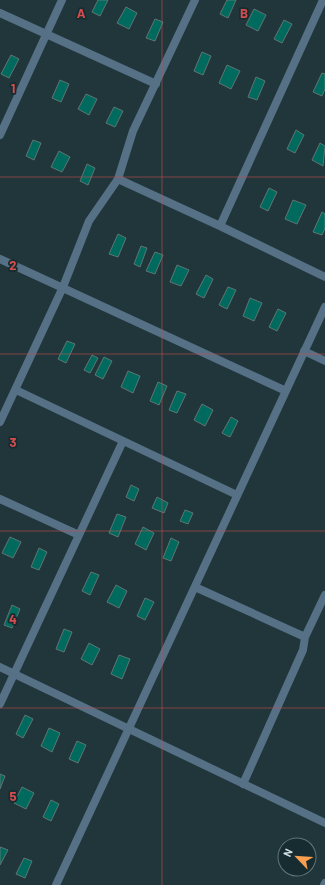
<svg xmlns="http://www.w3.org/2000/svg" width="325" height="885" font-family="Barlow,sans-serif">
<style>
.building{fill:#016a5f;stroke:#5e7672}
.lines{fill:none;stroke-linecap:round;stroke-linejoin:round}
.street{stroke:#567086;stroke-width:8}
.grid{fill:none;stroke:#d54d4d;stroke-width:1;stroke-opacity:0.55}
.grid-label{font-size:13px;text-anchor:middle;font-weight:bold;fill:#d54d4d;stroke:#172c31;stroke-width:3.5;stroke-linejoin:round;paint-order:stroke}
</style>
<rect width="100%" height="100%" fill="#20363b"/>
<path class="building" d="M98 0H108L100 16 92 12Z
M227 0H236L228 18 220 14Z
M126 7 137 13 129 29 117 23Z
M254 9 266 15 258 31 246 25Z
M155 19 163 22 155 41 146 38Z
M284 20 292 24 282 43 274 39Z
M202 52 211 56 203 75 194 71Z
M11 55 19 59 9 78 1 74Z
M227 65 240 71 231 89 219 83Z
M322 73 325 74V89L322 96 313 92Z
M256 77 265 81 257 100 248 97Z
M60 80 69 84 61 102 52 98Z
M86 94 97 99 89 115 78 109Z
M114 107 123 111 115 127 106 123Z
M296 130 304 135 295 153 287 149Z
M33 140 41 143 34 160 26 156Z
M320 143 325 146 323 166 312 160Z
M59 151 70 157 62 172 51 167Z
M87 164 95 168 88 185 80 181Z
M269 188 277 192 268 211 260 207Z
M293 200 306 205 297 224 285 219Z
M322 212 325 214V228L322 235 313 232Z
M118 234 126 238 118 257 109 254Z
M141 246 147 248 140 267 134 264Z
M155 252 163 255 155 274 146 271Z
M177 265 189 270 181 286 170 282Z
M206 275 213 279 204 298 196 294Z
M228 287 236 290 227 309 219 305Z
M250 298 262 303 254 321 243 316Z
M278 309 286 313 277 331 269 327Z
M67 341 75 344 66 363 58 359Z
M92 355 98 358 90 373 84 370Z
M104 357 112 361 103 379 95 375Z
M128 371 140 376 133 393 121 387Z
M158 382 167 386 159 405 150 401Z
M177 391 186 394 177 413 169 410Z
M202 404 213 410 205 426 194 420Z
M231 417 238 421 230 437 222 433Z
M131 485 139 489 134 501 126 497Z
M157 497 168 503 164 513 152 508Z
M185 510 193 513 188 524 180 521Z
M117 514 126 517 118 537 109 533Z
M143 527 154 533 146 550 135 544Z
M10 537 21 542 13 558 2 553Z
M171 538 179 542 171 561 163 558Z
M39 548 47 552 39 570 31 567Z
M91 572 99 575 90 595 82 591Z
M116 585 127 591 119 608 107 602Z
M145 598 154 602 145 620 137 616Z
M12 605 20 609 12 628 4 625Z
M64 629 72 632 64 652 56 649Z
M89 643 100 649 92 665 81 659Z
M119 655 130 659 122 679 111 674Z
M25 715 33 719 23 738 16 734Z
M49 728 60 733 52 752 41 746Z
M77 741 86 745 78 763 69 759Z
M0 774 5 776 0 789Z
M22 787 34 793 26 809 14 803Z
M51 800 59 804 51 821 43 817Z
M0 847 8 850 0 865Z
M24 858 32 861 25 878 16 874Z"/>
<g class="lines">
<path class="street" d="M0 13 156 84
M0 135 62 0
M118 179 220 226 325 277
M220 226 323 0
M0 259 286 391
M304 351 325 361
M16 390 237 495
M0 422 63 287 89 221 118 179 133 131 195 0
M0 499 79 535
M195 587 305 637
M0 667 325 823
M0 704 123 441
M243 784 303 650 305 637 325 595
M56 885 325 307
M324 885 325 883"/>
</g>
<path class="grid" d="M162 0V885M0 177H325M0 354H325M0 531H325M0 708H325"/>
<g class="grid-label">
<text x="81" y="18">A</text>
<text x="244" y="18">B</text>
<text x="13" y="93">1</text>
<text x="13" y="270">2</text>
<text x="13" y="447">3</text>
<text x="13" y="624">4</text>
<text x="13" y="801">5</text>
</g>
<g transform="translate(297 857) rotate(295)"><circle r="19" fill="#172c31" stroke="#627478"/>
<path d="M0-3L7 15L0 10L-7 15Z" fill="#fa9f4f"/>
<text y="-6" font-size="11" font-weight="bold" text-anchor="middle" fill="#d2dfe2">N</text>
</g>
</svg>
